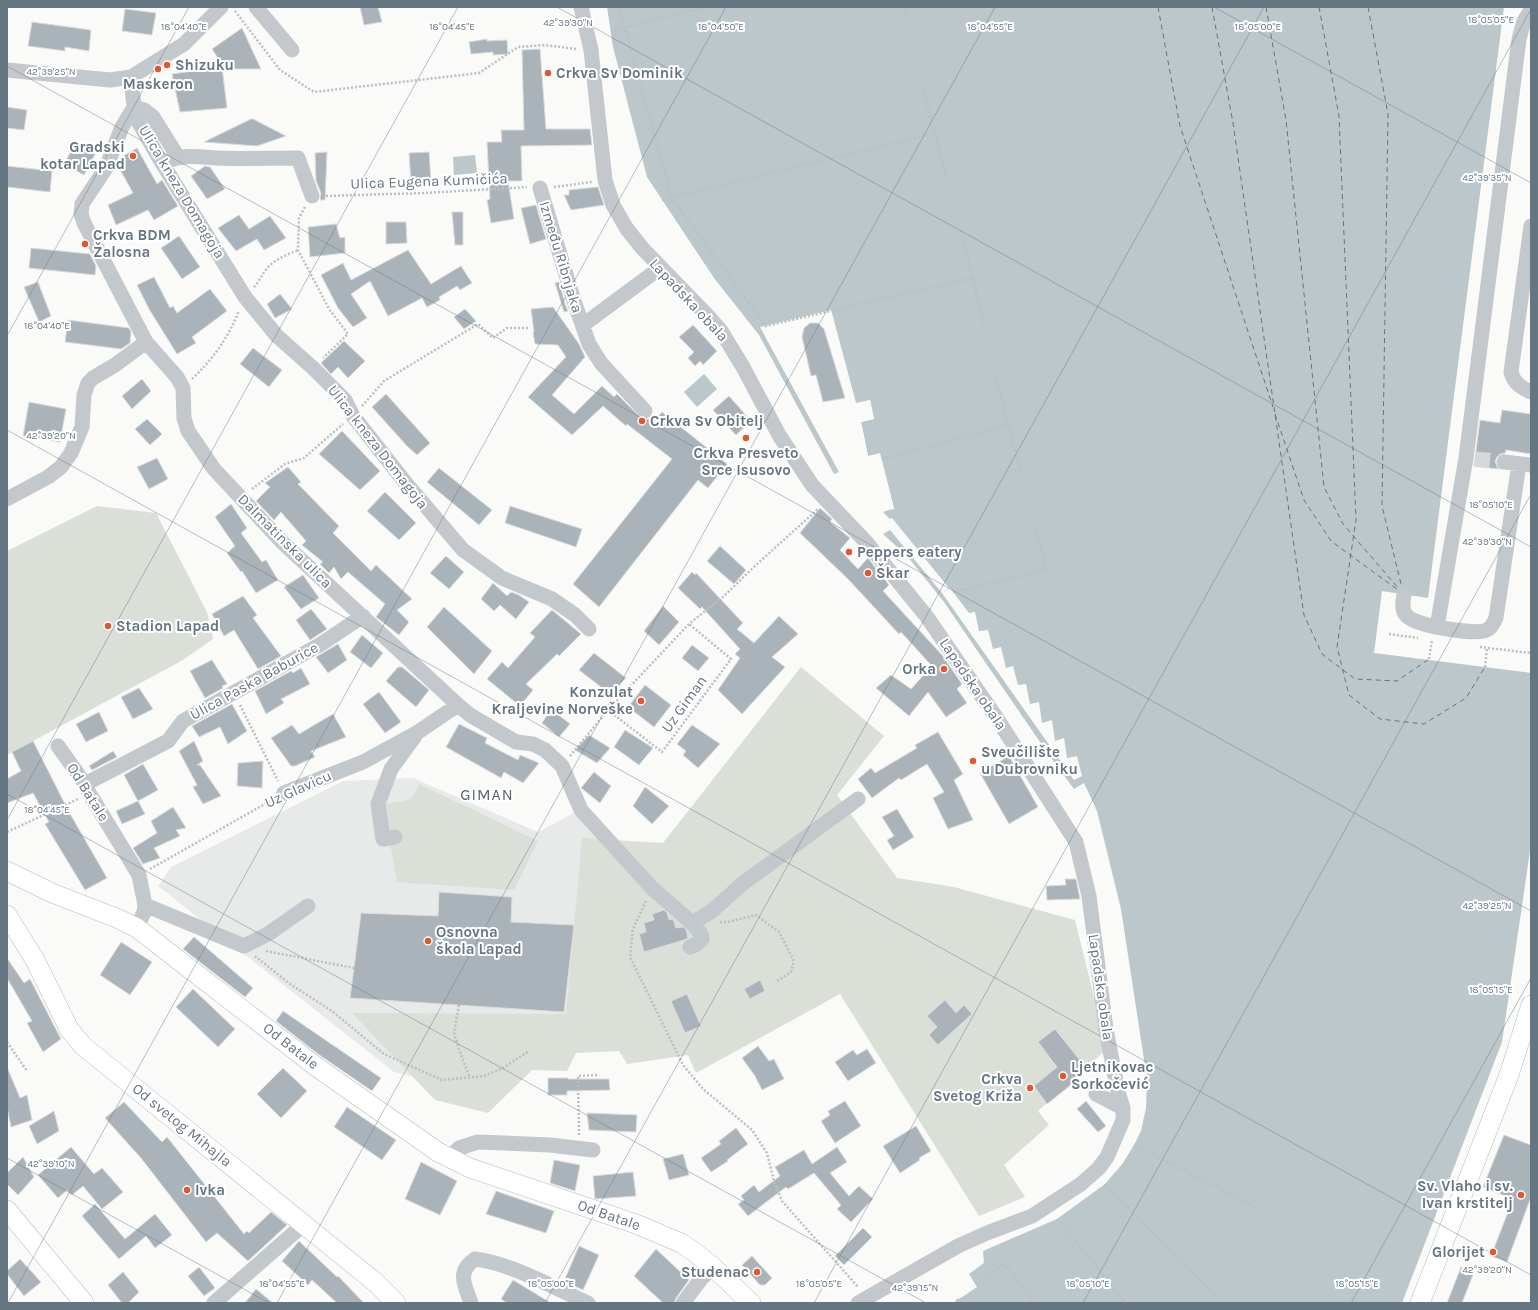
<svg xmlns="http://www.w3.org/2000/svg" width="1538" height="1310" font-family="Karla,sans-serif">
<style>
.built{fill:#e8e9e9}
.green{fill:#dadfd7}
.water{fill:#bbc7cb}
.pier{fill:#fafaf8}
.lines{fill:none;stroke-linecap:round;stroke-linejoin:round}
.ferry{stroke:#60757c;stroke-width:1;stroke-dasharray:5 4;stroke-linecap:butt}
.building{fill:#aab3b9;stroke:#dcdcda}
.minor-tunnel{stroke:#d5d9db;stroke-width:15;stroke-dasharray:15 8;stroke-linecap:butt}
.major-casing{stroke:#b5babe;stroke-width:20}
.path{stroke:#bbbfc2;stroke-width:2.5;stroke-dasharray:2 2;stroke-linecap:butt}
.minor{stroke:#c3c8cc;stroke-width:15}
.major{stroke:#fff;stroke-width:19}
.ticks{fill:none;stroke:#657683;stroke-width:1;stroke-opacity:0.45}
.poi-dot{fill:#e4572e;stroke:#fff;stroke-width:1.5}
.labels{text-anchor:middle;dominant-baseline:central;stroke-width:4;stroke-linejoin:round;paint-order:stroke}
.poi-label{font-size:15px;font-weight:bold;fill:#657683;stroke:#fff;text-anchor:start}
.street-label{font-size:15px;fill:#657683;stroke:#fff}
.neighbourhood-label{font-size:16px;letter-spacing:1px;fill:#57646e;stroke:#fff}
.ticks-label{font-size:10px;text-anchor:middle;fill:#657683;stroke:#fff;stroke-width:4;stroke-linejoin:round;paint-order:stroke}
</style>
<rect width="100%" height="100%" fill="#fafaf8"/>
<path class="built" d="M413 778 538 832 574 813 644 890 559 1053 458 1087 394 1072 158 886 171 867 343 781Z"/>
<path class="green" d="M97 506 156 513 207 612 213 639 183 660 7 755V551Z
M801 667 884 736 837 795 897 878 954 887 1075 920 1107 1049 1038 1111 1049 1125 1004 1165 1025 1197 979 1216 840 994 696 1073 688 1055 627 1064 619 1051 576 1053 567 1071 532 1070 488 1113 435 1100 352 1013 566 1014 582 838 663 843Z
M419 784 538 841 514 890 397 882 383 805 411 799Z"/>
<path class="water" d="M607 7H1504L1428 598 1382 591 1374 653 1531 673V844L1502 1042 1402 1303H953L977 1287 969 1274 984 1263 983 1251 1057 1219 1105 1184 1123 1163 1134 1145 1141 1131 1146 1108 1147 1079 1121 909 1097 811 1084 783 1074 789 1051 758 944 602 908 557 883 534 890 530 942 593 949 588 892 518 890 519 883 512 894 508 880 454 868 456 861 422 874 419 870 400 856 404 831 310 760 327 839 472 834 474 759 335 714 278 647 177 613 47Z
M475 155 477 173 454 175 453 157Z
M704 374 717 389 697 407 684 392Z"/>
<path class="pier" d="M831 310 856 403 870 400 874 419 861 422 868 456 880 453 894 509 881 511 891 507 879 456 869 458 867 457 859 422 861 420 872 418 868 402 857 406 854 404 830 312 767 327 766 326Z
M950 588 969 613 975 612 979 631 988 630 993 649 1001 647 1006 668 1013 666 1018 685 1026 684 1030 704 1039 702 1042 723 1052 720 1055 741 1064 738 1067 758 1077 756 1082 776 1074 780 973 637 942 593Z"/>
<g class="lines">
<path class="ferry" d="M1158 7 1180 126 1273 407
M1212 7 1233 123 1304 615 1322 654 1355 679 1397 681 1429 659
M1266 7 1286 120 1324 487 1343 524 1399 589
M1319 7 1339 116 1356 520 1337 647 1349 695 1380 719 1424 724 1466 698 1485 667
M1368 7 1388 114 1382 506 1402 588
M1275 414 1304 500 1331 541 1398 590"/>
</g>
<path class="building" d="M360 7H378L382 22 364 25Z
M125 9 156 13 152 35 122 31Z
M32 22 91 30 89 51 65 47V51L28 46Z
M242 28 261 69H225L212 49Z
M487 39V41L507 40 508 54 493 55V52L471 54 469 42Z
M540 49 546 129H590L592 145 521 146 522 181H508L514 219 491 223 487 200 490 199 487 142H502L501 130H524L522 50Z
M222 67 227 108 180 112 172 74Z
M7 107 27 110 24 130 7 128Z
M251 119H253L286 136 257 146 204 142Z
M75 144 95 154 84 175 64 164Z
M137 148 157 184 162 180 178 206 154 220 148 210 116 225 108 205 133 193 117 164 120 158Z
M327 152 325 200H320L321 193 316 181 315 153Z
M429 152 431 182 411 183 409 153Z
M7 166 52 171 50 192 7 187Z
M205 166 210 167 225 189 207 199 191 176Z
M598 187 604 205 571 210 564 195H569V190Z
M536 205 546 239 530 244 521 208Z
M452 212H463V245H455Z
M239 215 249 229 270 216 286 238 264 250 257 239 236 251 218 228Z
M386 222H406L407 243 386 244Z
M336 224 340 238 345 237V253L310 257 308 227Z
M179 236 200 267 182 279 161 248Z
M31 248 90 254 96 266 95 275 29 268Z
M408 250 431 284 461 266 472 283 460 290 457 286 439 297 440 300 427 307 422 298 388 316 370 281 351 294 367 318 353 327 338 308 321 275 343 263 351 280Z
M154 277 170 308 173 306 177 313 210 289 227 311 192 337 196 343 177 354 149 309 137 285Z
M38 282 51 316 39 322 24 287Z
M559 282 565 304 568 311 564 312 555 283Z
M280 294 292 309 275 318 267 304Z
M553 307 579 344 585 357 552 395 574 414 602 386 614 397 617 394 642 419H648L653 423 662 412 727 464 708 488 698 480 599 607 573 584 672 459 627 424 626 426 603 406 572 435 528 397 566 357 558 345 535 344 533 332H534L531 309Z
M465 309 476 321 464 329 454 317Z
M68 320 129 328 131 332 130 343 121 349 65 342Z
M810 323H818L824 329 845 398 823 402 816 375 811 376 802 337 804 328Z
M693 325 717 351 703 365 700 361 695 366 688 358 694 352 679 337Z
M344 341 365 361 348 378 338 367 331 374 321 363Z
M253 348 282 370 269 387 240 364Z
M142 379 151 391 132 409 122 396Z
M386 394 430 443 417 455 407 446 372 407Z
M729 396 751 421 736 435 713 410Z
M29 402 66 409 60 442 23 436Z
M1502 410 1531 414V454L1506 450 1505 453 1500 454 1497 457 1495 461 1498 469 1474 466 1480 420 1500 423Z
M147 419 162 434 150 445 135 429Z
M342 431 380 471 360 490 319 454Z
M157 458 168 479 149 489 137 467Z
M288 467 301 482 298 484 339 526 333 533 371 571 376 565 412 599 397 610 409 622 399 635 376 617 385 604 348 572 341 579 334 567 329 573 320 564 323 562 302 545 306 541 281 512 274 520 256 501 270 487 265 483Z
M439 468 492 510 479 525 427 482Z
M385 492 416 523 399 540 367 511Z
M231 504 247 528 241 533 262 562 266 560 278 580 256 593 242 571 241 572 227 553 235 546 215 517Z
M510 506 582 529 576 547 505 523Z
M820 508 832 519 830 522 850 538 840 550 858 569 868 558 889 585 883 591 942 655 962 684 957 689 967 703 946 717 928 692 909 716 876 688 891 675 911 689 932 666 901 632 899 634 848 579 800 533Z
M720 546 746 570 734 584 707 561Z
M446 556 464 572 449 589 430 573Z
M692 572 695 575 696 573 743 623 737 629 754 643 779 616 798 634 772 657 785 667 742 714 718 690 740 658 735 654 740 649 702 607 700 609 678 588Z
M303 575 319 598 301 609 284 587Z
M493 583 507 596 511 592 519 595 529 602 516 619 500 605 494 611 481 599Z
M243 596 257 615 253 618 281 656 258 669 234 630 224 636 212 614Z
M663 606 679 622 659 645 644 631Z
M444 607 492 651 474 674 427 627Z
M311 609 327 629 310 640 296 620Z
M552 610 581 634 559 656 557 654 526 684 533 690 520 706 487 679 502 662 508 668 535 637 530 633Z
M362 635 383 653 371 668 350 652Z
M338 644 347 660 328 673 316 657Z
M692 645 709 658 698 671 682 658Z
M594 653 626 678 610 694 579 670Z
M212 660 227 684 222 686 223 688 205 698 190 671Z
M398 667H402L429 690 416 707 386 681Z
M301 668 310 684 281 699 284 703 266 714 255 691 291 671 293 673Z
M645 685 671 705 654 727 628 707Z
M139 688 153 709 133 719 121 697Z
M379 692 401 722 385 733 363 704Z
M232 704 247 731 228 744 220 727 199 737 192 726Z
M551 709 570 724 559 737 542 723Z
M99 712 108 731 86 742 76 724Z
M333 714 346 737 311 751 315 757 295 766H291L271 738 292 725 299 734Z
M459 724 487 738 485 743 518 760 520 755 539 763 523 783 504 772 501 778 446 747Z
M692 725 720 744 698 768 683 755 686 751 677 744Z
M625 730 653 748 639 765 614 747Z
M938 732 963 774 954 780 973 820 948 829 933 798 944 792 927 764 901 780 899 778 872 798 858 779 871 768 875 773 917 748 915 745Z
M589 735 610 748 597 763 575 750Z
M33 741 69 812 107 878 85 890 45 824 49 822 33 793 7 803V779L21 771 12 752Z
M194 741 203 761 197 765H200L221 796 203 804 193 787 197 785 179 751Z
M113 751 117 757 92 770 89 766Z
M1009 756 1038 807 1009 824 980 773Z
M263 761 262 788 237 786 238 763Z
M143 764 158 790 138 801 124 775Z
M594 772 611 786 600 803 581 788Z
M645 787 669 806 652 824 633 806Z
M138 801 145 814 122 824 116 811Z
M173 807 186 828 176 830 180 836 154 848 160 858 143 864 133 848 157 833 151 821Z
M897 809 914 837 893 850 887 840 894 836 882 817Z
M1065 879H1076L1080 899 1047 900 1046 886 1066 885Z
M439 892 512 897 511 922 574 925 564 1012 350 998 361 913 438 916Z
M664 910 667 913 669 920 673 919 676 928 683 927 686 929 688 938 684 940 644 952 639 934 646 932 644 923 654 920 652 914Z
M194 937 253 988 245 997 183 949Z
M121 942 152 962 130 995 100 975Z
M7 958 24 983 30 979 61 1039 43 1052 27 1023 32 1021 7 978Z
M760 980 765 991 750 999 744 989Z
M193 989 235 1029 218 1047 176 1007Z
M687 994 701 1026 685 1033 671 1001Z
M945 1000 956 1013 964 1005 972 1014 938 1045 929 1035 937 1027 927 1016Z
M283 1011 381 1078 372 1091 318 1054 276 1021Z
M1055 1029 1087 1069 1071 1082 1072 1084 1047 1104 1034 1086 1057 1067 1038 1042Z
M758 1046 769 1061 774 1059 784 1079 762 1090 755 1076 742 1058Z
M867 1049 876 1063 848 1081 835 1062 853 1050 857 1055Z
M7 1067 20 1098 27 1095 32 1120 11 1127 7 1107Z
M283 1068 307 1091 281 1118 257 1094Z
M548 1078H568V1079H609L610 1090 567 1091V1095H548Z
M845 1101 861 1126 835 1143 821 1121 830 1115 828 1111Z
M1086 1101 1106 1126 1098 1132 1077 1109Z
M124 1102 162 1142 167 1137 244 1234 247 1231 249 1233 271 1212 287 1225 248 1261 217 1233 206 1242 141 1158 105 1118Z
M347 1107 396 1140 382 1160 334 1127Z
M54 1111 59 1131 37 1144 29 1126Z
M587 1113 637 1115 636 1132 589 1130Z
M916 1126 931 1151 919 1158 920 1160 900 1173 883 1146Z
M736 1128 748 1144 727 1160 728 1161 711 1172 701 1158 721 1144 719 1141Z
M1504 1135 1531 1145V1197L1507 1262 1491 1256 1513 1199 1483 1187Z
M71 1147 94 1174 102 1168 123 1192 102 1209 83 1186 72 1195 67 1190 58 1198 38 1175Z
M837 1147 847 1162 830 1173 849 1196 859 1186 873 1199 851 1222 837 1209 841 1205 814 1173 788 1189 786 1187 748 1216 738 1204 744 1200 741 1196 754 1185 759 1192 780 1176 775 1167 804 1150 812 1164Z
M683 1154 689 1175 669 1180 663 1159Z
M23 1157 34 1177 18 1195 7 1184V1173Z
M554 1160 580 1165 575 1191 550 1183Z
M421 1162 457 1181 440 1215 405 1199Z
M633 1172 636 1196 595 1199 593 1176Z
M496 1191 554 1211 546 1233 486 1214Z
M95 1204 125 1239 155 1214 172 1235 155 1248 146 1236 119 1259 82 1216Z
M863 1228 872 1237 844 1265 835 1256Z
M299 1241 337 1277 338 1276 364 1303H337L312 1280 308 1285 282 1261Z
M579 1246 599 1255 583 1290 564 1281Z
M656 1249 689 1280 676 1298 674 1303H663L634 1276Z
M752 1256 772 1278 765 1285H760L742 1265Z
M20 1259 41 1282 24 1296 7 1274V1271Z
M199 1267 215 1288 204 1296 188 1276Z
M1461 1267 1474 1272 1462 1303H1447Z
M123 1272 139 1292 128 1303H122L108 1285Z
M513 1280 551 1303H507L501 1299Z
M256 1289 273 1303H245Z"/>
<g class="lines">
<path class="minor-tunnel" d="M1475 459 1504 462"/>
<defs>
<path id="major" d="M7 871 52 893 119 919 137 928 318 1068 438 1152 470 1168 636 1224 681 1243 693 1251 713 1267 751 1303
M7 915 35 960 69 1029 83 1046 375 1282 396 1303
M7 1210 84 1303
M1420 1303 1509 1075 1531 1005"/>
</defs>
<use href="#major" class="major-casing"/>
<path class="path" d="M619 7 672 198 766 326 972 278
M904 7 907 20
M235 11 280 70 314 92 479 73 518 47 545 45 576 49
M611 31 706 7
M922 84 947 180
M554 187 592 182
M326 196 425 193 527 187
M662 200 935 133
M305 207 299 218 298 250 329 309 348 334 323 358
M961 231 984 325
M254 287C259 282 261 276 265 271 272 260 287 255 298 250
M996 376 1020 472
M192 379C213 359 228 338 239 311
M362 406 384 381 478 324 493 338 507 328H530
M882 459 1009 425
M252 489 285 464 304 458 343 424
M953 592 1047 570 1034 525
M1389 634 1418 638
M1480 647 1531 653
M1429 659 1432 640
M1485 667 1487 648
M240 705 278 781
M608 710 662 752 731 659 689 624
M570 756 608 710 689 624 724 596 756 565 818 509
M7 832 78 799
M150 869 272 800
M646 901 633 929 630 957 683 1065 703 1089 752 1130 767 1153 774 1181 782 1201 858 1287
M720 922H728L756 915 779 932 794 961 791 972 777 981
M266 951 354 968
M255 956 290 984 332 1011 384 1054 442 1080 484 1076 503 1068 529 1051
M459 1005 454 1033 462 1058 470 1078
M7 1042 27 1071
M579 1135 578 1076 599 1075
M1134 1145 1256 1207
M1105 1184 1217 1297
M1057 1219 1126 1303
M976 1285 1004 1263 1034 1303
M957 1299 960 1303"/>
<path class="minor" d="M256 7 292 50
M581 7 591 50 605 180 613 205 627 229 643 249 708 316 721 331 743 367 779 435 812 485 867 543 927 617 996 717 1076 842 1089 896 1106 1029 1118 1092 1123 1108V1120L1107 1157 1099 1168 1081 1184 1032 1216 987 1233 958 1246 858 1303
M7 70 110 80 131 77 184 44 221 7
M131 77 134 107 139 123 162 163 245 297 277 336 313 368 345 400 353 416 405 482 463 550 502 578 552 599 575 615 589 629
M178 157 153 117 144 110 134 107 122 127 106 168 82 204 81 214 84 223 146 342 177 377 183 388 184 418 188 431 214 469 282 542 458 705 470 715 516 742 533 744 545 750 562 766 581 810 652 888 692 923
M168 161C185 154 199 157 217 158 244 159 271 158 298 158L312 196
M540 188 574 301 589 344 601 363 645 411
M1531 226 1511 372C1514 383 1520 387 1531 392
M583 325 660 268
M1504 462 1531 465
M7 499 48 477 61 467 71 453 82 427 84 395 88 383 93 378 115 365 146 342
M1404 594C1403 601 1401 609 1406 615 1414 626 1471 634 1484 631 1491 629 1493 624 1496 618L1519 464
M1437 627 1466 458 1519 39 1524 21 1531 10
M58 746 85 784 89 793 139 875 145 905 144 912 137 928
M85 784 168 741 183 721 321 644 363 616
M284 793 363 762 418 732 458 705
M395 837 383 839 378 804 391 769 415 736
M145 905 244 946 268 934 308 906
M690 947 697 944 702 939 701 934 692 923 712 911 742 884 858 799
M1096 1094 1123 1108
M449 1158 459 1148 478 1142 550 1145 593 1150
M214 1303 304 1224
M471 1303C465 1285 456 1272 475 1259 510 1263 555 1288 588 1303
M683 1303 701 1279 713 1267"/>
<use href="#major" class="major"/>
</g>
<path class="ticks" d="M557 7 1531 547M1214 7 1531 183M7 66 1531 911M7 336 189 7M7 430 1531 1275M7 794 926 1303M7 820 458 7M7 1158 269 1303M8 1303 726 7M277 1303 995 7M545 1303 1264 7M814 1303 1531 9M1083 1303 1531 494M1351 1303 1531 978"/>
<g class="poi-dot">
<circle cx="167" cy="65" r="4"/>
<circle cx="158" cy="69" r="4"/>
<circle cx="548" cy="73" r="4"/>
<circle cx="133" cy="156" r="4"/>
<circle cx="85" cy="244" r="4"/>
<circle cx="642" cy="421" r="4"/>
<circle cx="746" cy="438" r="4"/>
<circle cx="849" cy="552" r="4"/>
<circle cx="868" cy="573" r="4"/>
<circle cx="108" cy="626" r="4"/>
<circle cx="944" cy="669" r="4"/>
<circle cx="641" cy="701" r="4"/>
<circle cx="973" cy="761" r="4"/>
<circle cx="428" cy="941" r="4"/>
<circle cx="1063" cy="1076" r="4"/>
<circle cx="1030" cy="1088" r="4"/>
<circle cx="187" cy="1190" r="4"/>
<circle cx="1521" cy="1195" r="4"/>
<circle cx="1493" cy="1252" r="4"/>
<circle cx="757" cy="1272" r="4"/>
</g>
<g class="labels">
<g class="poi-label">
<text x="175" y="65">Shizuku</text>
<text x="556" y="73">Crkva Sv Dominik</text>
<text x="158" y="84" text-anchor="middle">Maskeron</text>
<text x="125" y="147" text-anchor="end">Gradski<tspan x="125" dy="17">kotar Lapad</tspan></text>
<text x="93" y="235">Crkva BDM<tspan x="93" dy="17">Žalosna</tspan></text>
<text x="650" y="421">Crkva Sv Obitelj</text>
<text x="746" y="453" text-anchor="middle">Crkva Presveto<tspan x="746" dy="17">Srce Isusovo</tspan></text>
<text x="857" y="552">Peppers eatery</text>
<text x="876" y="573">Škar</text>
<text x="116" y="626">Stadion Lapad</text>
<text x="936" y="669" text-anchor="end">Orka</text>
<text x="633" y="692" text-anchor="end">Konzulat<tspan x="633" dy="17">Kraljevine Norveške</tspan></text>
<text x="981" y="752">Sveučilište<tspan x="981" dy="17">u Dubrovniku</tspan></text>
<text x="436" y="932">Osnovna<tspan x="436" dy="17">škola Lapad</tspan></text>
<text x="1071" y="1067">Ljetnikovac<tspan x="1071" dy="17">Sorkočević</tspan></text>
<text x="1022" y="1079" text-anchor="end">Crkva<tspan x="1022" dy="17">Svetog Križa</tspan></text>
<text x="1513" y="1186" text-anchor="end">Sv. Vlaho i sv.<tspan x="1513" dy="17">Ivan krstitelj</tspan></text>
<text x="195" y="1190">Ivka</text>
<text x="1485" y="1252" text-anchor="end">Glorijet</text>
<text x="749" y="1272" text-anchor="end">Studenac</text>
</g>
<g class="street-label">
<text transform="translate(429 181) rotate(-2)">Ulica Eugena Kumičića</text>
<text transform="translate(182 192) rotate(59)">Ulica kneza Domagoja</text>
<text transform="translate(561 257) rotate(73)">Između Ribnjaka</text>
<text transform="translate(689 300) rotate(47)">Lapadska obala</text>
<text transform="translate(378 447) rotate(52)">Ulica kneza Domagoja</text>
<text transform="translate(285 541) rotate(45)">Dalmatinska ulica</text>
<text transform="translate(254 681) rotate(-29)">Ulica Paska Baburice</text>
<text transform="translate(973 684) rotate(56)">Lapadska obala</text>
<text transform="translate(684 704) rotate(-54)">Uz Giman</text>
<text transform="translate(298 789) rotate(-24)">Uz Glavicu</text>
<text transform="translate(88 792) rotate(58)">Od Batale</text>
<text transform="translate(1101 987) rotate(82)">Lapadska obala</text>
<text transform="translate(291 1046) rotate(38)">Od Batale</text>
<text transform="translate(182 1125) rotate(39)">Od svetog Mihajla</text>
<text transform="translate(609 1215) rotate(19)">Od Batale</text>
</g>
<g class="neighbourhood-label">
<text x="487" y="794">GIMAN</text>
</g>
</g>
<g class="ticks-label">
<text x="1491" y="23">18°05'05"E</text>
<text x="568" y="26">42°39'30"N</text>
<text x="184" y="30">18°04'40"E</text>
<text x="452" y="30">18°04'45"E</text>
<text x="721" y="30">18°04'50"E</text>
<text x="990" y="30">18°04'55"E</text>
<text x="1258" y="30">18°05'00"E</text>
<text x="51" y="75">42°39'25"N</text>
<text x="1487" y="181">42°39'35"N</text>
<text x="47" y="329">18°04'40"E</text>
<text x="51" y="439">42°39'20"N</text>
<text x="1491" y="508">18°05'10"E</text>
<text x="1487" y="545">42°39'30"N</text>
<text x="47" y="813">18°04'45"E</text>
<text x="1487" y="909">42°39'25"N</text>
<text x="1491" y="993">18°05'15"E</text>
<text x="51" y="1167">42°39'10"N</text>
<text x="1487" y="1273">42°39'20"N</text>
<text x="282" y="1287">18°04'55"E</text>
<text x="551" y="1287">18°05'00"E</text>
<text x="819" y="1287">18°05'05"E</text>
<text x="1088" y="1287">18°05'10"E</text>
<text x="1357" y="1287">18°05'15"E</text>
<text x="915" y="1291">42°39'15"N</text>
</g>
<rect width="1538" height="1310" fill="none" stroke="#657683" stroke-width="16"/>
</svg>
